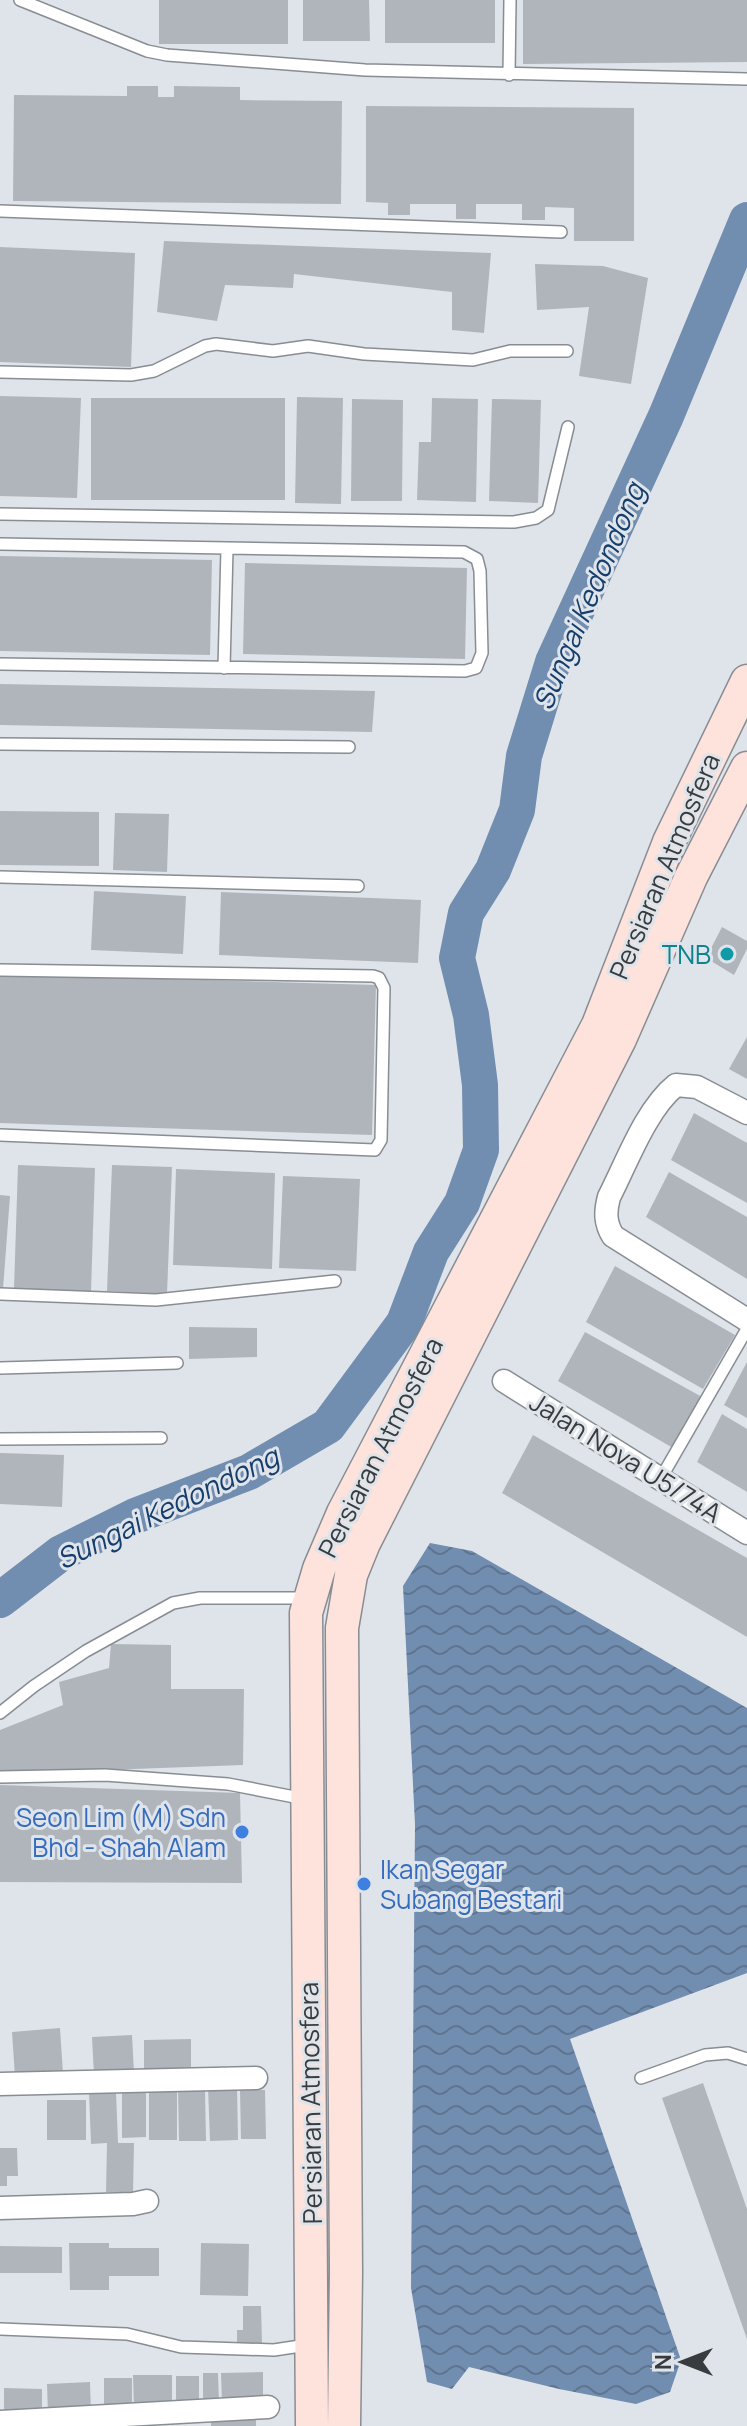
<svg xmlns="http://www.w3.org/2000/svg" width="747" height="2426" font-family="Manrope,sans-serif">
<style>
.water{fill:url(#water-waves)}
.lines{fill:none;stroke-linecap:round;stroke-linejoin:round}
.river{stroke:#718daf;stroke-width:36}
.building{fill:#b0b5bb}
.lane-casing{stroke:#888d93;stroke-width:14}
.street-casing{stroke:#888d93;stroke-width:25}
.secondary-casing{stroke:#888d93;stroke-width:35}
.lane{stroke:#fff;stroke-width:11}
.street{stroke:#fff;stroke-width:22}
.secondary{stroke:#fee3dd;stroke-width:32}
.culture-dot{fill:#0f9aa8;stroke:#dfe4ea;stroke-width:3}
.shop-dot{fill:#3f7fe0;stroke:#dfe4ea;stroke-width:3}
.labels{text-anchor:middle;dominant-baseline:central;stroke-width:6;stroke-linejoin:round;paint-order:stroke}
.street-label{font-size:26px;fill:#393c3e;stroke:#dfe4ea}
.culture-label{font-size:26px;fill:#0d838f;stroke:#dfe4ea;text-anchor:end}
.shop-label{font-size:26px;fill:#366cbe;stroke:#dfe4ea;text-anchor:end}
.water-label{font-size:28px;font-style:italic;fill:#153e6c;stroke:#dfe4ea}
</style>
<defs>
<pattern id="water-waves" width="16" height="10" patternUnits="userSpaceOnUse" patternTransform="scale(2)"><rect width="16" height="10" fill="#718daf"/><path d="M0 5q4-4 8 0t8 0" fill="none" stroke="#5e7490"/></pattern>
</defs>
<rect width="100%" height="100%" fill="#dfe4ea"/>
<path class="water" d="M430 1543 472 1551 747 1708V1973L570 2039 681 2360 670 2392 636 2404 559 2389 469 2367 452 2389 427 2382 411 2288 415 1824 403 1586Z"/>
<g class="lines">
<path class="river" d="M0 1600 61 1553 135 1516 249 1472 328 1426 404 1323 431 1252 462 1203 481 1150 480 1085 471 1015 457 958 466 913 493 870 517 810 524 756 553 662 666 416 747 220"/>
</g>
<path class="building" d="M159 0H288V44H159Z
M303 0H369L370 41H303Z
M385 0H495V43H385Z
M523 0H747V62L523 64Z
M127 86H158V97H174V86L240 87V100L342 101 341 204 13 201 14 95 127 96Z
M366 106 634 108V241H574V208L545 207V220H522V204H476V219H456V204H410V215H388V203L366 202Z
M164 241 491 253 484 333 452 330V292L294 274 293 288 225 285 217 321 157 312Z
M0 247 135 253 131 367 0 362Z
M535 264 603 266 648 278 631 384 579 376 589 307 537 310Z
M0 396 81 398 77 498 0 496Z
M297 397 343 398 341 504 295 503Z
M91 398H285V500H91Z
M432 398 478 399 476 502 417 500 419 442H431Z
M352 399 403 400 402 501H351Z
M492 399 541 400 538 503 489 501Z
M0 556 212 560 210 655 0 651Z
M245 563 467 568 465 659 243 654Z
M0 684 375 691 372 732 0 725Z
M0 811 99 812V866L0 865Z
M115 813 169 814 167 872 113 870Z
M94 891 186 896 183 954 91 950Z
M221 892 421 900 418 963 219 955Z
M722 927 747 941V949L734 975 706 958Z
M0 974 376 985 372 1135 0 1123Z
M747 1037V1079L729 1069Z
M694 1113 747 1143V1203L671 1160Z
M18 1165 95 1168 91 1292 14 1289Z
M112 1165 172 1167 167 1294 107 1291Z
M176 1169 275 1173 272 1269 173 1265Z
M669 1172 747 1217V1279L646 1217Z
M283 1176 360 1179 356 1271 279 1268Z
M0 1195 10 1196 3 1289H0Z
M615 1266 735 1335 703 1389 586 1322Z
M189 1327 257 1328V1357L189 1359Z
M585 1332 702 1397 673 1448 558 1381Z
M747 1362V1418L724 1405Z
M722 1414 747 1429V1492L697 1462Z
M533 1435 747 1558V1637L502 1493Z
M0 1453 64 1455 62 1507 0 1504Z
M111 1644 171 1645V1689H244L243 1765 106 1770 105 1775 0 1780V1730L63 1705 59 1682 109 1668Z
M0 1785 240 1793 242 1883 0 1882Z
M60 2028 63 2074 15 2077 12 2032Z
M132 2035 134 2073 94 2075 92 2037Z
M191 2039V2070L144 2071V2040Z
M703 2083 747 2209V2339L662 2098Z
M237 2086 238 2140 210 2141 208 2087Z
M178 2088H205L206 2141H179Z
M122 2090H146V2137L122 2138Z
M149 2090H177V2140H149Z
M240 2090H265L266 2139H241Z
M89 2092H116L118 2143H134L133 2192H106L107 2143 91 2144Z
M47 2100H86V2140H47Z
M0 2148H17L18 2176H7V2186H0Z
M69 2243H109V2248H159V2276H109V2290H70Z
M201 2243 249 2244 248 2296 200 2295Z
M0 2246 62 2247V2273H0Z
M243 2306H261L262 2343H237V2330H243Z
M263 2372V2403H222L221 2373Z
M203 2373H218L219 2403 203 2404Z
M133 2375H172V2409H134Z
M176 2376H199V2404H176Z
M104 2378H132V2411L104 2412Z
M90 2382 91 2413 48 2415 47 2384Z
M4 2388 42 2389V2415H4Z
M256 2418V2426H211V2419Z"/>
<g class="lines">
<defs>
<path id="lane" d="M20 0 147 51 167 55 365 70 747 79
M509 75 510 0
M0 211 561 232
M0 372 131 375 154 371 205 346 216 344 273 351 308 346 364 354 473 360 510 351H567
M0 514 514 522 536 518 548 510 568 427
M0 544 464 552 477 559 480 571 482 653 476 668 465 671 0 664
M224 668 227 549
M0 744 349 747
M0 877 358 886
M0 970 373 976 379 978 384 988 381 1140 375 1150 0 1135
M0 1294 156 1300 335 1281
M0 1368 177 1363
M0 1439 161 1438
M661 1478 747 1329
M0 1713 34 1686 86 1651 173 1603 200 1598H306
M0 1777 105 1775 228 1784 305 1799
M641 2078 705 2055 728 2053 747 2059
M0 2329 127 2334 181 2347 274 2350 307 2345"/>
<path id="street" d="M747 1113 697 1087 676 1085C646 1109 627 1162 609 1197 605 1212 605 1223 613 1236L747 1320
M504 1381 747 1533
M0 2084 256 2078
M0 2208 133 2204 147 2201
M0 2422 268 2407"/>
<path id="secondary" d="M312 2426 306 1613 319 1569 343 1513 598 1025 669 842 747 681
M344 2426 346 2272 342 1628 351 1575 364 1543 620 1039 691 877 747 768"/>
</defs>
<use href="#lane" class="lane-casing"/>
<use href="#street" class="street-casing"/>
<use href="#secondary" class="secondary-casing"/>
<use href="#lane" class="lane"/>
<use href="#street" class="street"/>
<use href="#secondary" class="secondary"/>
</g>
<circle class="culture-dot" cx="727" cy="954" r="8"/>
<g class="shop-dot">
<circle cx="242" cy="1832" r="8"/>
<circle cx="364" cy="1884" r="8"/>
</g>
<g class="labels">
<g class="street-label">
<text transform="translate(664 866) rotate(-67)">Persiaran Atmosfera</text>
<text transform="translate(380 1447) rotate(-63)">Persiaran Atmosfera</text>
<text transform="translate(626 1457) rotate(32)">Jalan Nova U5/74A</text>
<text transform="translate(310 2103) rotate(-91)">Persiaran Atmosfera</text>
</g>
<g class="culture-label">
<text x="711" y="954">TNB</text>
</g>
<g class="shop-label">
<text x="226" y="1817">Seon Lim (M) Sdn<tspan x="226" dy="30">Bhd - Shah Alam</tspan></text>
<text x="380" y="1869" text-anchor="start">Ikan Segar<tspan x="380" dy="30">Subang Bestari</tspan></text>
</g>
<g class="water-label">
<text transform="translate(588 596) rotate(-67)">Sungai Kedondong</text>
<text transform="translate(167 1507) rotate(-26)">Sungai Kedondong</text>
</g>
</g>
<g transform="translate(683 2362) rotate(270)" stroke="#dfe4ea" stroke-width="6" paint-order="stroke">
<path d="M0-6L14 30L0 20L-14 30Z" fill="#393c3e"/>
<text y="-12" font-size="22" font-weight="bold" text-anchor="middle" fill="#393c3e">N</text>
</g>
</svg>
